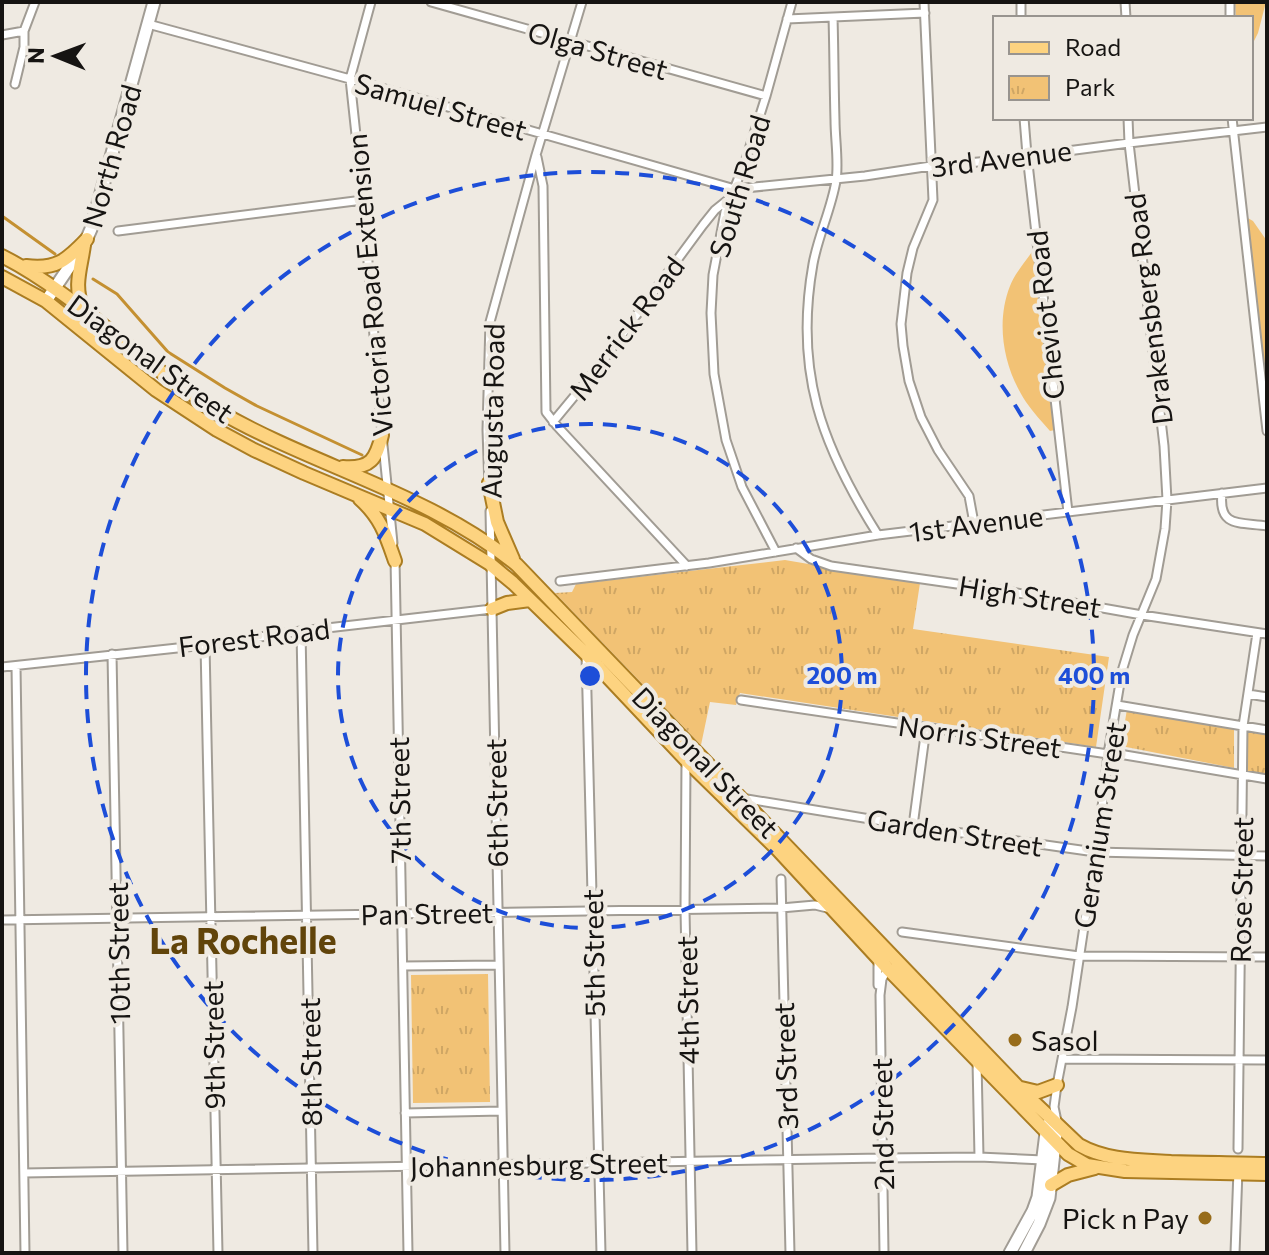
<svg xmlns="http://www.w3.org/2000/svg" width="1269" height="1255" font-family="Commissioner,sans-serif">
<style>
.green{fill:#f2c275}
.park{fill:url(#park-tufts)}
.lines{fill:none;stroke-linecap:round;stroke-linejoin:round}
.stream{stroke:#c49031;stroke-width:3}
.street-casing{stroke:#a19c94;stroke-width:11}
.secondary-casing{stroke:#a19c94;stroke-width:15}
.primary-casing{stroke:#ab7d22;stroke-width:16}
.street{stroke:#fff;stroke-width:7}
.secondary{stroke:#fff;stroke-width:11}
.primary{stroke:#fdd380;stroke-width:12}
.ring{fill:none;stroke:#1d4ed8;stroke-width:4;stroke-dasharray:14 10}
.poi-dot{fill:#976c1a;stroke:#efeae2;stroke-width:3}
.labels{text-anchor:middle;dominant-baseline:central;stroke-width:8;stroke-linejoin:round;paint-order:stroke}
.street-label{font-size:28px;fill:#161412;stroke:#efeae2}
.poi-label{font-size:28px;fill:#161412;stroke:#efeae2;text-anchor:start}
.district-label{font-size:36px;font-weight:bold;fill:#61440a;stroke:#efeae2}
.centre{fill:#1d4ed8;stroke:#efeae2;stroke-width:4}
.ring-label{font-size:24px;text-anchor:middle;font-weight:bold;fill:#1d4ed8;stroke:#efeae2;stroke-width:8;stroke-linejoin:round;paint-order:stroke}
</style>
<defs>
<pattern id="park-tufts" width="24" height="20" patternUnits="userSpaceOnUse" patternTransform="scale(2)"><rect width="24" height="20" fill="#f2c275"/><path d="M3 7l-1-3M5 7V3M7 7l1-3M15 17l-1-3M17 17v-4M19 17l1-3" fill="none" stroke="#cfa664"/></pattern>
</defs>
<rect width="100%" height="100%" fill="#efeae2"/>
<path class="green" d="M1235 2H1266L1258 33 1251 47V18H1236Z
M1246 217 1253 221 1267 241V388Z
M1034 249 1055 430 1050 431C1042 422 1033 412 1026 402 1004 369 995 324 1010 286 1015 273 1026 261 1034 249Z"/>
<path class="park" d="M785 560 920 583 913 629 1109 657 1096 747 740 693 736 705 710 702 701 745 555 593 572 592 576 584Z
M1127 709 1234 728V768L1121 746Z
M1247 729 1267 732V775L1248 772Z
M488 974 490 1102 413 1103 411 975Z"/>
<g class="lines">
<path class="stream" d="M2 216 55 254
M93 279 117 294 168 352 225 388 257 406 362 455"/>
<defs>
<path id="street" d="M371 2 350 79 363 200 382 435 393 543
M431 2 766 96
M924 2 933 200 913 248 907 273 901 324 903 346 909 381 921 417 938 450 969 496 974 523
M1021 2V18
M1125 2 1126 18
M1230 2V18
M833 17C834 51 834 86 835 120 835 140 839 162 836 181 831 210 818 236 813 264 794 371 821 445 878 535
M787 19 925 13
M148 24 350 79 735 189 865 176 931 166 990 161 1129 143 1267 127
M2 35 24 31
M15 84 24 47V31L35 2
M1024 118 1027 155 1068 512
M1232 118 1267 431
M537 157 543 186 546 412 557 426 687 566
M118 231 363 200
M553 422 596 370 703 225 715 210 730 198
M489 487 487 430 490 322 536 155 582 2
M1222 493C1218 528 1240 522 1267 526
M490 511 505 1253
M796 548 811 559 831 566 1006 591 1142 615 1267 634
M776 552 742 487 726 440 714 374 711 313 713 275 725 212 746 159 766 96 792 2
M395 559 408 1253
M560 581 709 563 878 535 1267 488
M301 631 313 1253
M205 645 218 1253
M112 654 123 1253
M586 655 601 1253
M16 666 25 1253
M2 667 205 645 301 631 492 609
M1248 694 1267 697
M741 700 1108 754 1125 755 1267 779
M1117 705 1267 730
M686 761 685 910 692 1253
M741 798 913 826 1095 852 1267 856
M913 826 926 728
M781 879 790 1253
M2 920 781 908 815 905 827 908
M902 932 1079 956 1267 957
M878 958V985
M403 966 499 965
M1063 1059 1267 1060
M977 1061 979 1157
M405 1113 502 1111
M1057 1121 1054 1107 1057 1085 1072 1007 1104 793 1108 754 1122 671 1133 635 1156 579 1165 529 1167 500 1164 446 1129 143 1128 118
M1238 1149 1243 726 1257 633
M24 1173 883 1158 979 1157 1043 1160
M884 1253 880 995 882 979 888 969
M1235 1253 1238 1170"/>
<path id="secondary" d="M46 301 84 245 91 229 154 2
M1010 1253 1033 1211 1038 1197 1047 1125
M1024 1253 1039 1224 1049 1198 1057 1125"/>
<path id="primary" d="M2 256C82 297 143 367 220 412 316 467 430 494 517 565L1018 1087 1079 1145C1107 1161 1140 1160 1171 1162 1203 1163 1235 1163 1267 1164
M26 266C56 270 67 260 87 239
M2 277 46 301 156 390 217 430 254 450 304 473 425 524 490 564 513 583 586 654 686 760 778 850 888 969 1068 1154 1087 1165 1125 1171 1267 1174
M83 308C73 286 81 268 84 245
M343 467C371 469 376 459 382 435
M489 483 497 522 513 559
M360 499C381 518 386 535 395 561
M492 609 507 603 530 600
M1021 1088 1038 1092 1057 1085
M1051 1185 1068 1175 1095 1168"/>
</defs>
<use href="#street" class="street-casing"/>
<use href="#secondary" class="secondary-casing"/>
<use href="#primary" class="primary-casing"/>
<use href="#street" class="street"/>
<use href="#secondary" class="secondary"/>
<use href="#primary" class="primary"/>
</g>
<g class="ring">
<circle cx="590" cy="676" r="252"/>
<circle cx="590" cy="676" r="504"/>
</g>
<g class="poi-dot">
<circle cx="1015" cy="1040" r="8"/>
<circle cx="1205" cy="1218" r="8"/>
</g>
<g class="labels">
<g class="street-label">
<text transform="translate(598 50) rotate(16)">Olga Street</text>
<text transform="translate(441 106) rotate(16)">Samuel Street</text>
<text transform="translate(111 156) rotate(-74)">North Road</text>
<text transform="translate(1001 158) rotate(-7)">3rd Avenue</text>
<text transform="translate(739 186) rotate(-73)">South Road</text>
<text transform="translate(369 285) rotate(-95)">Victoria Road Extension</text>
<text transform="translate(1148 309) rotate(-97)">Drakensberg Road</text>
<text transform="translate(1045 315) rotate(-96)">Cheviot Road</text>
<text transform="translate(626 328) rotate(-53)">Merrick Road</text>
<text transform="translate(151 358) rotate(36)">Diagonal Street</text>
<text transform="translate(492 411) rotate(-89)">Augusta Road</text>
<text transform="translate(976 523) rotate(-7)">1st Avenue</text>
<text transform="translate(1030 596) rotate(9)">High Street</text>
<text transform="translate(254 637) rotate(-7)">Forest Road</text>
<text transform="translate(980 736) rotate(8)">Norris Street</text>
<text transform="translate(706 762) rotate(46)">Diagonal Street</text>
<text transform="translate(399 800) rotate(-91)">7th Street</text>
<text transform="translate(496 803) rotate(-91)">6th Street</text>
<text transform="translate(1099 825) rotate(-81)">Geranium Street</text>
<text transform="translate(955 832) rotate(9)">Garden Street</text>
<text transform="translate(1241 890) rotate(-89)">Rose Street</text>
<text transform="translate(427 913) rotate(-1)">Pan Street</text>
<text transform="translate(118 953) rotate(-91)">10th Street</text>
<text transform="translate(593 953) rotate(-91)">5th Street</text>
<text transform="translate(687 1000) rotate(-91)">4th Street</text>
<text transform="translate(213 1045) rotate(-91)">9th Street</text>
<text transform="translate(310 1062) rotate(-91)">8th Street</text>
<text transform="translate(785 1066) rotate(-92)">3rd Street</text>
<text transform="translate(882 1124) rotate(-91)">2nd Street</text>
<text transform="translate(539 1164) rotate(-1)">Johannesburg Street</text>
</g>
<g class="poi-label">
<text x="1031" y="1040">Sasol</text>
<text x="1189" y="1218" text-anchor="end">Pick n Pay</text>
</g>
<g class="district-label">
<text x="243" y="939">La Rochelle</text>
</g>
</g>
<circle cx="590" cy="676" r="12" class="centre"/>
<g class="ring-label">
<text x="842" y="684">200 m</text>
<text x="1094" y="684">400 m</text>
</g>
<rect width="1269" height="1255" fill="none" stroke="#161412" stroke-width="8"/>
<rect x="993" y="16" width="260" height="104" fill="#efeae2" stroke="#98948f" stroke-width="2"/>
<rect x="1009" y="42" width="40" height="12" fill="#fdd380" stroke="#98948f" stroke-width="2"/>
<text x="1065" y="56" font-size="24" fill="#161412">Road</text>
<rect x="1009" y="76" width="40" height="24" fill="url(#park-tufts)" stroke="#98948f" stroke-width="2"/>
<text x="1065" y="96" font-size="24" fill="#161412">Park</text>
<g transform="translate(56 56) rotate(271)" stroke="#efeae2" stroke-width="6" paint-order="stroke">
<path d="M0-6L14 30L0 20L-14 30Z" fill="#161412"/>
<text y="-12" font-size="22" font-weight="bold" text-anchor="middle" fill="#161412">N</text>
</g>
</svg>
